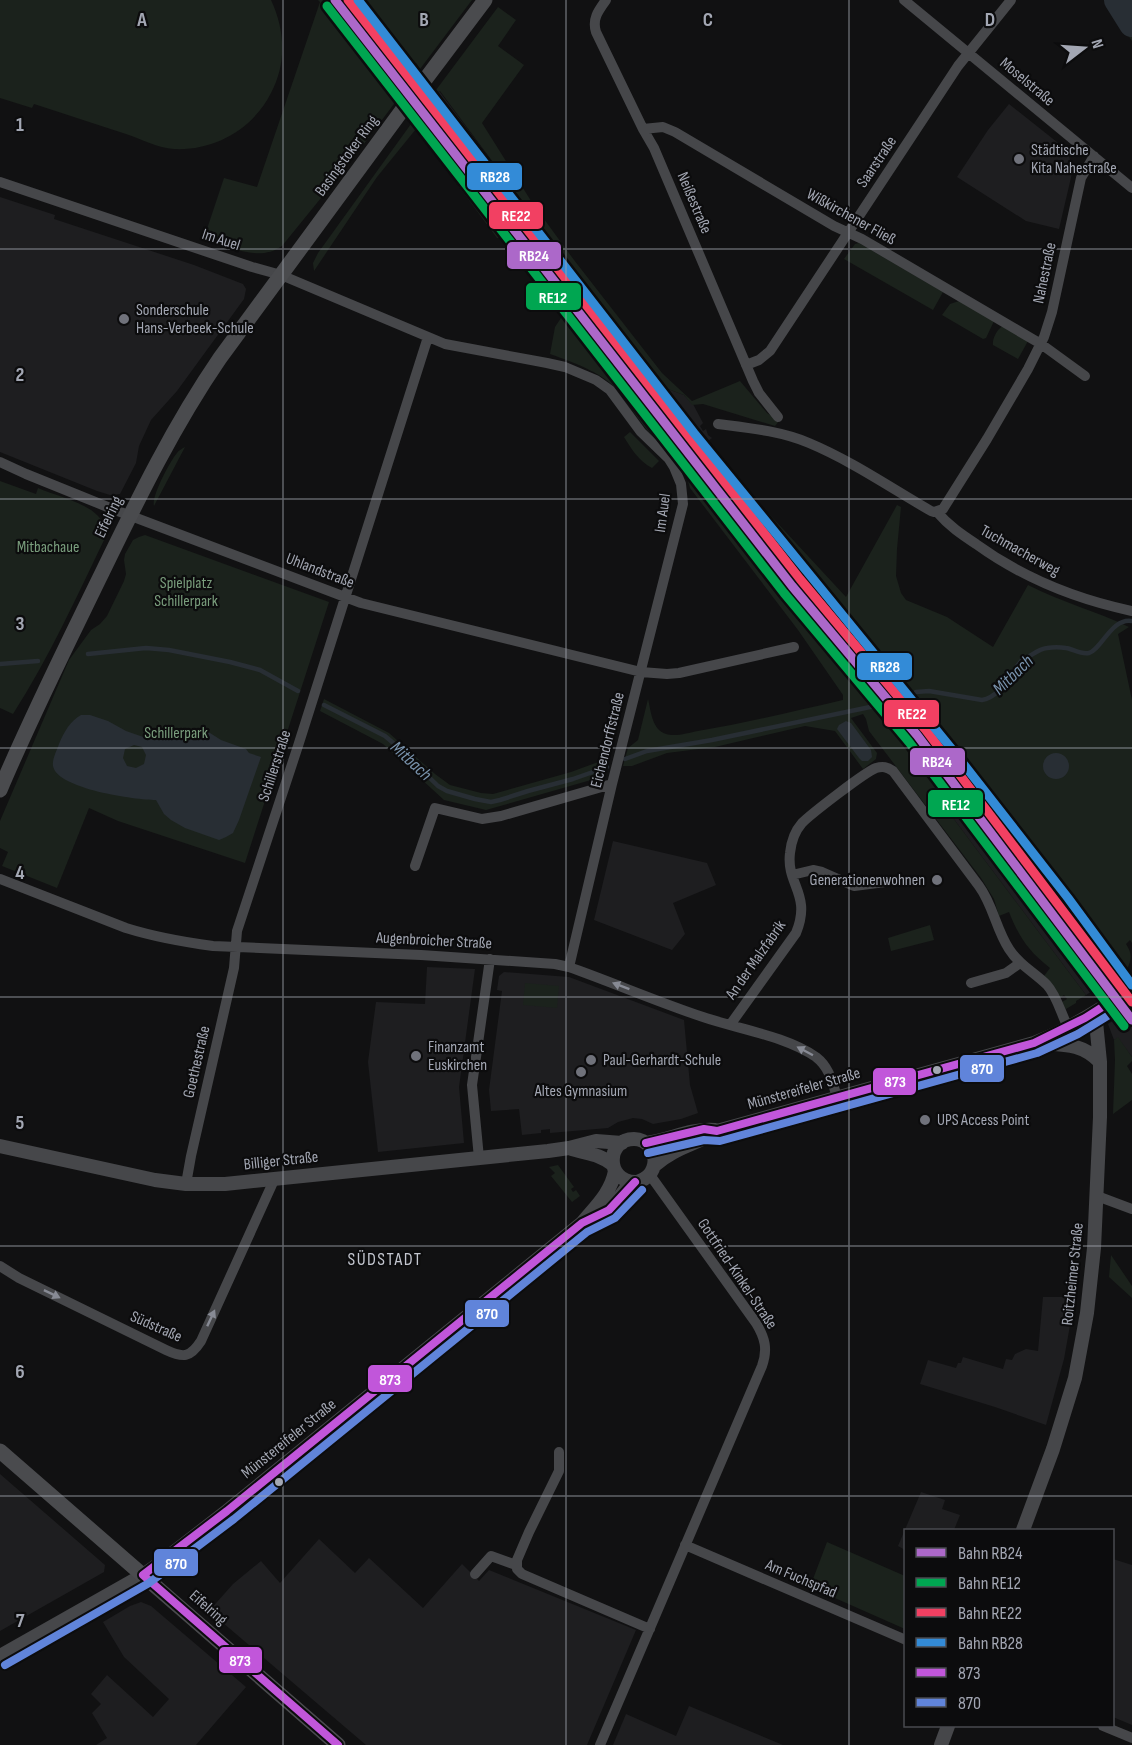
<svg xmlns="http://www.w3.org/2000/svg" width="1132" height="1745" font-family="'Sofia Sans Condensed',sans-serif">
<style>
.built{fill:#1e1e20}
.green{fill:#1b221c}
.water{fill:#282e34;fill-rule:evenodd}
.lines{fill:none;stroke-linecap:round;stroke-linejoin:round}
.stream{stroke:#282e34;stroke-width:4.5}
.river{stroke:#282e34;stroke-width:26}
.minor{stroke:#46474a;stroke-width:10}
.tertiary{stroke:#46474a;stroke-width:14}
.secondary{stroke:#4a4b4e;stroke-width:15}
.rail{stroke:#46484a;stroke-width:4.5;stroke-dasharray:8 6;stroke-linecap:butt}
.bus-1-casing{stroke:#0c0c0d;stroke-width:12}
.bus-2-casing{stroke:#0c0c0d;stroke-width:12}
.bus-1{stroke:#c156da;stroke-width:8}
.bus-2{stroke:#6084da;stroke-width:8}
.rail-1-casing{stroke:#0c0c0d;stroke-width:14}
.rail-2-casing{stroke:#0c0c0d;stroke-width:14}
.rail-3-casing{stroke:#0c0c0d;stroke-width:14}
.rail-4-casing{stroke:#0c0c0d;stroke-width:14}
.rail-1{stroke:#ac68c9;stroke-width:9}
.rail-2{stroke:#00a651;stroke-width:9}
.rail-3{stroke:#f24062;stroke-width:9}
.rail-4{stroke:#338bd7;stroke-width:9}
.oneway{fill:#878a94}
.grid{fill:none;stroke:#a3a7b3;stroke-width:1.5;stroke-opacity:0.55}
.poi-dot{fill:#70727b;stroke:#0c0c0d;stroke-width:2}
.bus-dot{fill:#a3a7b3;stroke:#0c0c0d;stroke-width:2}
.labels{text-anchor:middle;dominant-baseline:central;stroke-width:4.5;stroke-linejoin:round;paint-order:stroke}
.street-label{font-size:16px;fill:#a3a7b3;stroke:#0c0c0d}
.poi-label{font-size:16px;fill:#a3a7b3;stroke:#0c0c0d;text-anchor:start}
.park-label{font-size:16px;fill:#7a9e7d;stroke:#0c0c0d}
.water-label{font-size:18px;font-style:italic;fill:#7a94ae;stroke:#0c0c0d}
.neighbourhood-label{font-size:18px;letter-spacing:1.5px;fill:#c3c6cf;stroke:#0c0c0d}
.grid-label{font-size:20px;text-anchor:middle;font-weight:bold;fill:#a3a7b3;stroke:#0c0c0d;stroke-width:4.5;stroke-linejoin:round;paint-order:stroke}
.line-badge{stroke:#0c0c0d;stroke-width:2}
.badge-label{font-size:16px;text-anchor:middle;font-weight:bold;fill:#fff}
</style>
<rect width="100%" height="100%" fill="#111112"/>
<path class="built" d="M326 0H367L394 35 414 64 395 89Z
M439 91 569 264 662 381 668 389 684 395 692 404H693L703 423 700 426 703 431 706 429 708 435 712 438 708 441 1055 870 1127 969 1086 995 938 798 947 788 679 457 671 444 421 123 441 97 438 92Z
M1009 104 1067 150 1073 169 1059 229 1026 221 957 177 988 130Z
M0 197 55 215 54 219 194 265 243 284 246 289 244 299 177 391 151 420 139 446 136 463 120 494 110 495 97 491 0 452Z
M613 841 707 863 716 885 673 903 685 934 672 950 594 920Z
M427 967 475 969 459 1087 464 1143 378 1152 368 1062 376 1002 425 1004Z
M504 972 569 977 684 1020 690 1085 698 1113 681 1119 653 1124 642 1119 633 1118 618 1122 608 1128 550 1133V1129L541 1130V1133L522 1135 519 1109 491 1111 489 1090 502 991 497 990 499 976Z
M1132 1008V1057L1118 1038 1114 1040 1108 1024Z
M1043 1297H1075L1064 1359 1046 1425 995 1407 920 1384 928 1360 956 1368 958 1363H961L963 1357 1003 1369 1006 1359 1012 1360 1015 1354 1026 1349 1038 1351Z
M0 1474 105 1565 104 1572 0 1631Z
M921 1492 945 1500 942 1509 960 1515 954 1530H906L905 1550 898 1546Z
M319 1539 355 1573 369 1558 423 1608 462 1564 479 1581 489 1570 636 1630 587 1745H366L209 1611 233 1584 261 1561 280 1583Z
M1113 1559 1132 1565V1725L1113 1717Z
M141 1602 151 1606 246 1687 196 1745H96L107 1738 92 1713 101 1704 91 1694 107 1675 153 1717 169 1699 124 1657 103 1622 130 1606Z
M689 1706 783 1745H613L626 1714 676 1736Z"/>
<path class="green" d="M0 0H271C285 30 287 63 271 93 253 129 214 151 174 149 158 148 141 139 126 134 95 124 65 114 34 104L32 108 0 98Z
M318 0H326L400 96 351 161 282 246C258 263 229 246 204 238L224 178 257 187 320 2Z
M367 0H472L420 69 416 63 414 64Z
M1104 0H1132V41Z
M498 7 516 20 498 46 524 65 482 123 533 204 574 260 662 373 692 401 740 381 767 413 779 421 775 426 703 404 692 405 684 395 668 389 569 264 440 91 438 92 436 90Z
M416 117 671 444C654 448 633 409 623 396 605 373 577 364 550 354L555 327 563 315 505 237 497 238 416 129 377 177 314 271 313 263 318 253Z
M859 243 943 292 933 310 844 259 855 244Z
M959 301 994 321 986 338 983 339 942 315 950 304Z
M1003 326 1028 341 1018 359 993 345C992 339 997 329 1003 326Z
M630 432 659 461 652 468C639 461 632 450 624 437Z
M185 447 155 504 154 506C151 497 170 461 177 453 178 451 183 448 185 447Z
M679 457 947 788 938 798 1086 995 1076 1001V1003L1066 1009 1065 1008 1062 1002 1067 999 1064 995 1060 998 1044 976 1050 968C1028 951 1019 937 1009 912L999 916 994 899 981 878 869 731 866 719 863 714 851 718 877 753 876 759 863 769 835 731 805 726 715 747 667 753 632 766H623L628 748 638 740 648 699C651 711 652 730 666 734 675 737 688 733 698 731 746 723 795 711 843 700V695L798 630 690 488 684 468Z
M0 481 36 494 38 488C59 498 111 506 105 538 76 598 49 658 13 714L0 708Z
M757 501 846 597 897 505 901 507 897 549 896 576 901 593 906 600 947 617 993 647 1028 585C1061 602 1096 611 1129 627L1118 634 1132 700V943L1130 940 1126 944C1132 953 1132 959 1127 969L1055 870Z
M145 535 329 602 245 863 118 821 89 808 57 888 2 866 8 852 0 848V821L69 660 91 630 100 624 107 616 124 581 126 574 124 560 125 554 133 540 139 537Z
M324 699 389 733 435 774 450 785 481 793 493 794 571 772 609 758 605 776 486 810 444 800 383 744 320 711Z
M930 925 934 940 891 951 888 938Z
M525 983 559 986 557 1008 523 1005Z
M1118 1037 1132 1057V1061L1127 1066 1132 1074V1100L1113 1114 1115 1060 1114 1040Z
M558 1165 574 1187 571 1189 573 1192 576 1190 580 1196 572 1202 551 1176 555 1173 549 1167Z
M1111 1255 1132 1286V1298L1109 1277Z
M827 1542 905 1576V1629L810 1587Z"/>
<path class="water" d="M81 715H90L108 721 126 731 149 739 170 733 200 731 210 733 221 740 246 749 249 753 261 757 239 820 233 833 226 837 219 840 185 828 171 820 164 814 156 800C136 800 57 789 53 766 52 759 57 750 59 744 64 732 70 721 81 715ZM134 745 142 747 146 755 144 764 136 768 127 766 123 758 125 749Z
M846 721 851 723 871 750 872 757 868 761H862L859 758 837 729 839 725Z
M1043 766a13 13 0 1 1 26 0a13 13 0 1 1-26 0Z"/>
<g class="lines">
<path class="stream" d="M88 654 146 648 169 650 230 662 260 670 298 691
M0 664 38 661
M916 692 929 691 982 700C1002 696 1009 674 1022 660 1031 657 1037 649 1047 648 1053 647 1060 647 1066 648 1073 649 1081 655 1089 653 1101 650 1112 617 1132 621
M324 705 385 736 398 747 438 786 447 791 475 799 491 802 500 800 528 791 573 779 607 767
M625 759 647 751 712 740 875 706"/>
<path class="river" d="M1117 0 1132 24"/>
<path class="minor" d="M606 0C598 11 592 19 596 32L643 129 654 148 753 381 759 393 778 417
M904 0 1132 188
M643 129 663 127 675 132 834 226 862 239 1041 344 1085 376
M0 182 252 267 281 275 445 344 547 363 565 367 596 380 610 390 641 432 669 459 674 467 681 484 683 504 612 784 569 967
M746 365 759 360 770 351 958 66 1011 0
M718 424C749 428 781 431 809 443 852 461 891 488 931 511L934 512 943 509 987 439 1028 369 1044 337 1052 312 1081 178 1094 156
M0 462 26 474 110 508 361 603 641 672 667 674 679 673 794 647
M937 512C949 526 961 534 976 544 1023 578 1075 599 1132 611
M415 866 435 808 482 819 501 816 612 784
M792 875 813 870 822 872 854 886 885 882
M0 879 126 928C155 937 183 942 213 946L421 955 555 964 569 967C614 983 658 1002 703 1017 738 1029 786 1036 816 1057 829 1067 832 1081 837 1097
M971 983 1006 973 1020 963
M730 1025 796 933C812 894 786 885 790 853 791 843 795 831 802 823 811 814 865 772 876 768 883 766 887 767 893 771L979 886C993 905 996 929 1009 949 1019 965 1034 972 1047 985 1057 996 1061 1014 1068 1027
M479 1158 472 1085 490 959
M186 1184 191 1156 234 968 237 931 298 746 428 337
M1097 1196 1132 1209
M0 1266 19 1278 166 1350C183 1358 190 1358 201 1341L275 1178
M559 1452V1471L529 1532 517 1560V1569L522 1574 650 1629
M685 1545 906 1640
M475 1574 491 1556 516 1565
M1103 1726 1132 1738
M600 1745 762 1366C768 1349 765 1338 756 1323L650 1175"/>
<path class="tertiary" d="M1036 1043C1062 1045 1081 1042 1100 1062
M646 1143C670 1140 690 1128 715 1130
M0 1146 155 1180 186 1184H225L548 1151 569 1148 596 1141 622 1143
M569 1148C585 1154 598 1153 612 1164
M655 1165C675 1147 696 1145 717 1131L1034 1043C1070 1029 1101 1009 1132 988
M586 1221C596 1217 607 1213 614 1205 619 1200 622 1192 628 1187 633 1183 639 1182 644 1179 655 1173 658 1157 650 1147 646 1142 640 1139 634 1139 606 1139 605 1181 635 1182
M1023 1530 1053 1449 1075 1378 1087 1313 1094 1248 1100 1117V1062L1095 1012
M0 1656 143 1575 156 1566 227 1511 582 1223C595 1207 611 1193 615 1171
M941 1745 948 1726"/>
<path class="secondary" d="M0 790C30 719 65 649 99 579 136 503 172 428 220 358L403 109 485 0
M0 1451 338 1745"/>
<path class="rail" d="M879 660 983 807
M1112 993 1132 1022"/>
<defs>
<path id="bus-1" d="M646 1143 704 1129 717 1131 1034 1043 1085 1018 1132 988
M143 1575 227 1511 582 1223 609 1210 635 1182
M143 1575 338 1745"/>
<path id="bus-2" d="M648 1153 704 1140 720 1141 1037 1053 1078 1034 1132 1001
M5 1665 149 1583 234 1519 587 1232 615 1218 642 1190"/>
</defs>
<use href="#bus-1" class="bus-1-casing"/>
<use href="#bus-2" class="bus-2-casing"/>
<use href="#bus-1" class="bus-1"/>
<use href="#bus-2" class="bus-2"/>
<defs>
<path id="rail-1" d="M335 0 792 586 917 735 1132 1020"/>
<path id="rail-2" d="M327 6 784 593 909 742 1124 1026"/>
<path id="rail-3" d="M348 0 800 579 925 729 1132 1002"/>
<path id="rail-4" d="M358 0 694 433 951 748 1068 898 1132 985"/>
</defs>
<use href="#rail-1" class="rail-1-casing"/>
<use href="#rail-2" class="rail-2-casing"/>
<use href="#rail-3" class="rail-3-casing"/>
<use href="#rail-4" class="rail-4-casing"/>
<use href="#rail-1" class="rail-1"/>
<use href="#rail-2" class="rail-2"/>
<use href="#rail-3" class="rail-3"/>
<use href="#rail-4" class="rail-4"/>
</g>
<defs><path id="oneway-solid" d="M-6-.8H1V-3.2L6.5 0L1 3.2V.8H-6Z" transform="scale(1.5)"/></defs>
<g class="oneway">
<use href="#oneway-solid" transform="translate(621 986) rotate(-159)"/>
<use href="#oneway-solid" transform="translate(805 1051) rotate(-152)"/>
<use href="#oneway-solid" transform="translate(52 1294) rotate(26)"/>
<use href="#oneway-solid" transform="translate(211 1318) rotate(-65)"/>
</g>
<path class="grid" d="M283 0V1745M566 0V1745M849 0V1745M0 249H1132M0 499H1132M0 748H1132M0 997H1132M0 1246H1132M0 1496H1132"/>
<g class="poi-dot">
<circle cx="1019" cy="159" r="6"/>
<circle cx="124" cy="319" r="6"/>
<circle cx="937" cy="880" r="6"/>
<circle cx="416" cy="1056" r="6"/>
<circle cx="591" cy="1060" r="6"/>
<circle cx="581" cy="1072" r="6"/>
<circle cx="925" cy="1120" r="6"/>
</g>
<g class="bus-dot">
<circle cx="937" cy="1070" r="5"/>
<circle cx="279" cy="1482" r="5"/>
</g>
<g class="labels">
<g class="street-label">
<text transform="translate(1027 82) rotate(40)">Moselstraße</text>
<text transform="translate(347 156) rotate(-54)">Basingstoker Ring</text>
<text transform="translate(877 162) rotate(-56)">Saarstraße</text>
<text transform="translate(694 203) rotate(67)">Neißestraße</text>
<text transform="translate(851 217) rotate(29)">Wißkirchener Fließ</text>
<text transform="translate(221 240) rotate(18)">Im Auel</text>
<text transform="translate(1045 273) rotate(-78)">Nahestraße</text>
<text transform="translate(663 513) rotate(-82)">Im Auel</text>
<text transform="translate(109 517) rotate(-64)">Eifelring</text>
<text transform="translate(1020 551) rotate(29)">Tuchmacherweg</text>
<text transform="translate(320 571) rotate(21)">Uhlandstraße</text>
<text transform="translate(608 740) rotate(-76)">Eichendorffstraße</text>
<text transform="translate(275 766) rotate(-72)">Schillerstraße</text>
<text transform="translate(434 941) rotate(3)">Augenbroicher Straße</text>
<text transform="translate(756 960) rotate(-55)">An der Malzfabrik</text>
<text transform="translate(197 1062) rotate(-77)">Goethestraße</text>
<text transform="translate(804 1089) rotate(-16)">Münstereifeler Straße</text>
<text transform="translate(281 1161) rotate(-6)">Billiger Straße</text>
<text transform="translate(737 1274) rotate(56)">Gottfried-Kinkel-Straße</text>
<text transform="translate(1073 1274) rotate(-84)">Roitzheimer Straße</text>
<text transform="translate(156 1327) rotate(24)">Südstraße</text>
<text transform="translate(289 1439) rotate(-39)">Münstereifeler Straße</text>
<text transform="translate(801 1579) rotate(23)">Am Fuchspfad</text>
<text transform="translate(208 1608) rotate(41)">Eifelring</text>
</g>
<g class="poi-label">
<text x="1031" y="150">Städtische<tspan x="1031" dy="18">Kita Nahestraße</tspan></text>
<text x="136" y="310">Sonderschule<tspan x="136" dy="18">Hans-Verbeek-Schule</tspan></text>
<text x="925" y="880" text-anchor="end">Generationenwohnen</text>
<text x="428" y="1047">Finanzamt<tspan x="428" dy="18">Euskirchen</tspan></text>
<text x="603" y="1060">Paul-Gerhardt-Schule</text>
<text x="581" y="1091" text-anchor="middle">Altes Gymnasium</text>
<text x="937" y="1120">UPS Access Point</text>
</g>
<g class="park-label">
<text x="48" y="547">Mitbachaue</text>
<text x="186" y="583">Spielplatz<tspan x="186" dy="18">Schillerpark</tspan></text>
<text x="176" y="733">Schillerpark</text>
</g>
<g class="water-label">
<text transform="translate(1013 675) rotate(-44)">Mitbach</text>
<text transform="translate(411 761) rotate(43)">Mitbach</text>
</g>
<g class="neighbourhood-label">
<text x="385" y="1259">SÜDSTADT</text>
</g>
</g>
<g class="grid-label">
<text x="142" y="26">A</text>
<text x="424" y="26">B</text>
<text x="708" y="26">C</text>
<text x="990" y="26">D</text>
<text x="20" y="131">1</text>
<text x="20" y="381">2</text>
<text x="20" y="630">3</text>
<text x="20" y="879">4</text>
<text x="20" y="1129">5</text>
<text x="20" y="1378">6</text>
<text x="20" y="1627">7</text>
</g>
<g class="line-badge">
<rect x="466" y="162" width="57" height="29" rx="6" fill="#338bd7"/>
<rect x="488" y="201" width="56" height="29" rx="6" fill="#f24062"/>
<rect x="506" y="241" width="56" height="29" rx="6" fill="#ac68c9"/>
<rect x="525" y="282" width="57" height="29" rx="6" fill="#00a651"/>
<rect x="856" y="652" width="57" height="29" rx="6" fill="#338bd7"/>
<rect x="883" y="699" width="57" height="29" rx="6" fill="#f24062"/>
<rect x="909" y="747" width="57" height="29" rx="6" fill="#ac68c9"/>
<rect x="927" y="789" width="57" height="29" rx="6" fill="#00a651"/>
<rect x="959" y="1054" width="46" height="29" rx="6" fill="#6084da"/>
<rect x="872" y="1067" width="45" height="29" rx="6" fill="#c156da"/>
<rect x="464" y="1299" width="46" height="29" rx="6" fill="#6084da"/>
<rect x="367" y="1364" width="46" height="29" rx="6" fill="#c156da"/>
<rect x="153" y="1548" width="46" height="29" rx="6" fill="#6084da"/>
<rect x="218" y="1646" width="45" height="28" rx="6" fill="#c156da"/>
</g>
<g class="badge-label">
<text x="495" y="182">RB28</text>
<text x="516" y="221">RE22</text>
<text x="534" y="261">RB24</text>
<text x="553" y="303">RE12</text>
<text x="885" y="672">RB28</text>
<text x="912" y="719">RE22</text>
<text x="937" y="767">RB24</text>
<text x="956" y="810">RE12</text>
<text x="982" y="1074">870</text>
<text x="895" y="1087">873</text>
<text x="487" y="1319">870</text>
<text x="390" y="1385">873</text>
<text x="176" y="1569">870</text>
<text x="240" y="1666">873</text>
</g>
<rect x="904" y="1529" width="210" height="198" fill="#0c0c0d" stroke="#484a4f" stroke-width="1.5"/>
<rect x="916" y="1548" width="30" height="9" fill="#ac68c9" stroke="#484a4f" stroke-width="1.5"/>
<text x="958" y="1559" font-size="18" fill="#a3a7b3">Bahn RB24</text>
<rect x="916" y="1578" width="30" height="9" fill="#00a651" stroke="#484a4f" stroke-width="1.5"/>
<text x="958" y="1589" font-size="18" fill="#a3a7b3">Bahn RE12</text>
<rect x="916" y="1608" width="30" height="9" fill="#f24062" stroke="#484a4f" stroke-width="1.5"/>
<text x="958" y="1619" font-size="18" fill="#a3a7b3">Bahn RE22</text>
<rect x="916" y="1638" width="30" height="9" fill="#338bd7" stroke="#484a4f" stroke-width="1.5"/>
<text x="958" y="1649" font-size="18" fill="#a3a7b3">Bahn RB28</text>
<rect x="916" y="1668" width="30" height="9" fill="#c156da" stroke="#484a4f" stroke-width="1.5"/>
<text x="958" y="1679" font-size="18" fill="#a3a7b3">873</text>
<rect x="916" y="1698" width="30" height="9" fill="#6084da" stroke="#484a4f" stroke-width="1.5"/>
<text x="958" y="1709" font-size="18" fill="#a3a7b3">870</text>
<g transform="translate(1084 48) rotate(73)" stroke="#0c0c0d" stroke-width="4.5" paint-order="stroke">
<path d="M0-4.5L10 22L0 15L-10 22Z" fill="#a3a7b3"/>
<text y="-9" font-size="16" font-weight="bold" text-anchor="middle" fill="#a3a7b3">N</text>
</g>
</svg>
